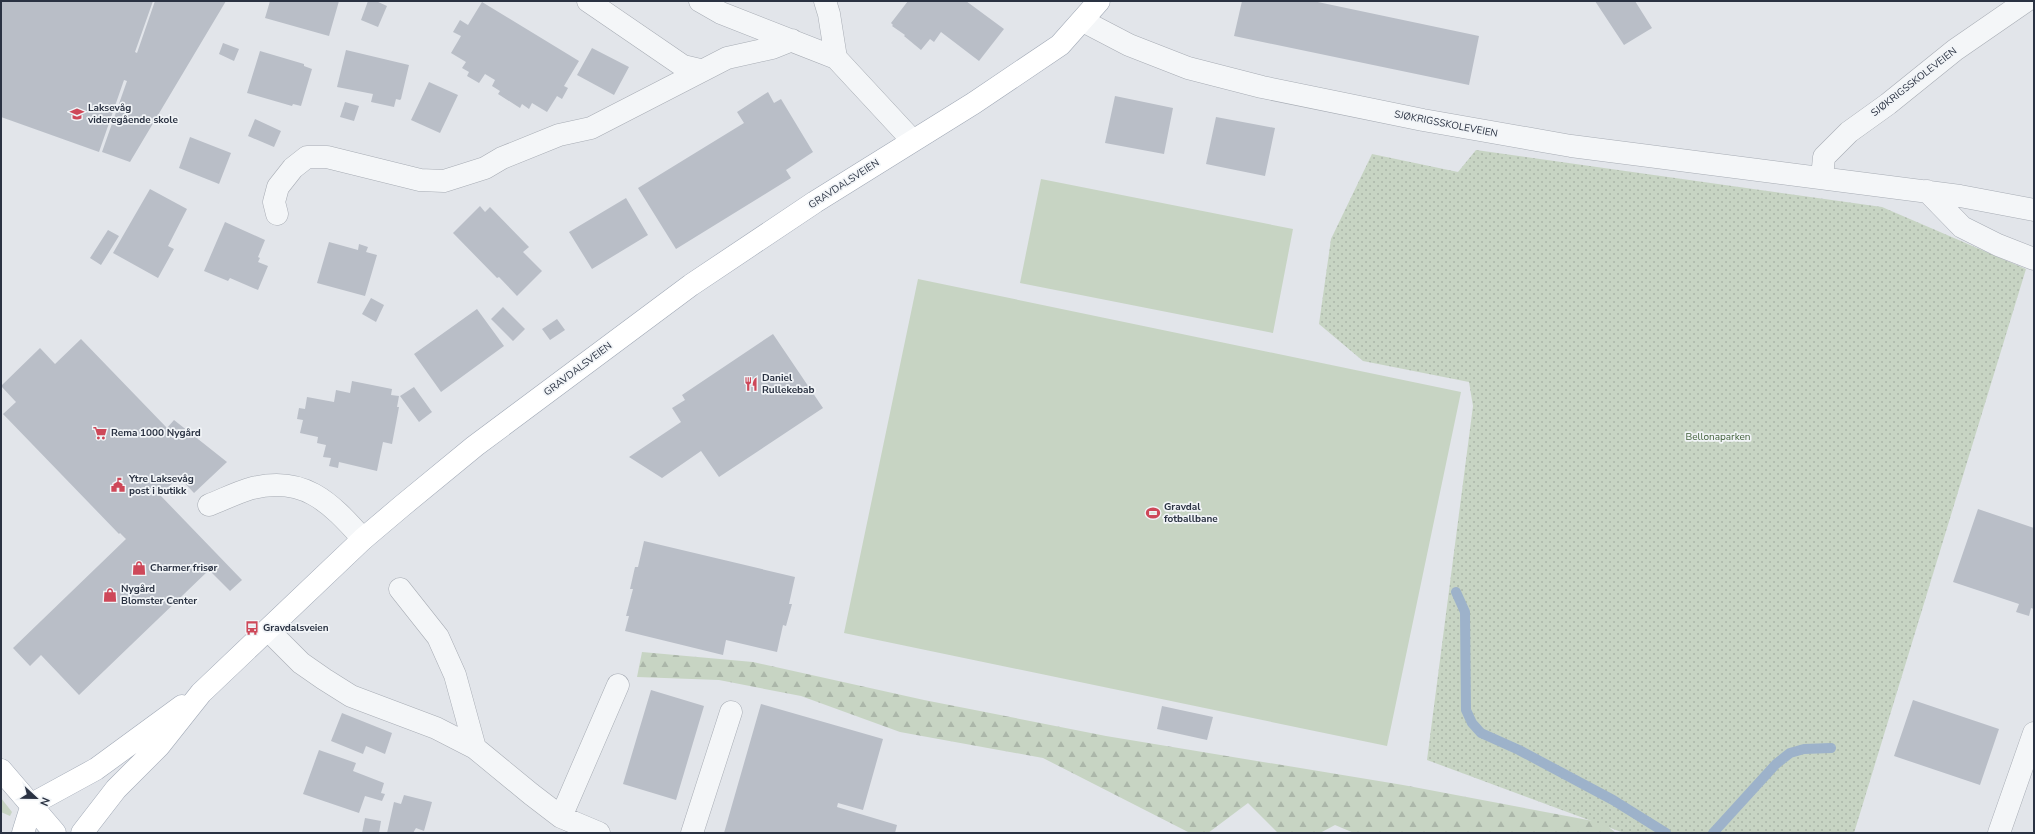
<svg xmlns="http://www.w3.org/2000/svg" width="2035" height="834" font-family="'Nunito Sans',sans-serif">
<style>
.grass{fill:#c7d4c3}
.forest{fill:url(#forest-firs)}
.park{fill:url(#park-dots)}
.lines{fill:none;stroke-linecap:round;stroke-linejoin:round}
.stream{stroke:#9db2ca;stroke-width:10}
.building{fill:#b9bec7}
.minor-casing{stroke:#a7acb4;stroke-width:23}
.major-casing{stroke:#a1a9b6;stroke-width:23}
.minor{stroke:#f4f6f8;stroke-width:22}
.major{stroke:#fff;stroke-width:22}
.labels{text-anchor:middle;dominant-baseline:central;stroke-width:3.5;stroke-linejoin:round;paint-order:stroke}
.street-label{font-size:10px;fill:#2a3242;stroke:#f1f4f7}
.poi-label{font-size:10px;font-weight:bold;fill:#2a3242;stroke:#f1f4f7;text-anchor:start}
.park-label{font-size:10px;fill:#3e5e37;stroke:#f1f4f7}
</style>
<defs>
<pattern id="forest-firs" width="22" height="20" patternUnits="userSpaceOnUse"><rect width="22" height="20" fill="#c7d4c3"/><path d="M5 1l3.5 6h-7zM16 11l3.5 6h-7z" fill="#abb6a9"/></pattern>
<pattern id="park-dots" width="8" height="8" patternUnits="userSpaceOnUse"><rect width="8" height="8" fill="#c7d4c3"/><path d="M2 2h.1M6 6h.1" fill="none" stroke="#abb6a9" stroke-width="1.8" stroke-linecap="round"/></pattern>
</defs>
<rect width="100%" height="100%" fill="#e2e5ea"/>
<path class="grass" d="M1041 179 1293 229 1273 333 1020 283Z
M918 279 1461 392 1387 746 844 633Z
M1 798 12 812 10 816 1 812Z"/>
<path class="forest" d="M642 652 753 662 924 700 1106 736 1403 785 1604 823 1616 833H1354L1335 825 1320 833H1278L1248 803 1208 833H1190L1043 758 900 732 801 696 719 680 637 677Z"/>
<path class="park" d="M1476 150 1882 207 2026 269 1854 833H1624L1427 760 1473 406 1469 382 1363 361 1319 324 1331 239 1372 154 1458 172Z"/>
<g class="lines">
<path class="stream" d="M1456 592 1465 612 1466 710 1472 723 1481 733 1519 750 1613 800 1666 833
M1713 833 1776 764 1790 753 1804 749 1831 748"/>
</g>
<path class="building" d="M1 1H153L135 52 137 53 155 1H226L130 162 102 152 127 81 124 80 99 152 1 117Z
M270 1H339L329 36 265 18Z
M368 1H376L387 6 378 27 361 20Z
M908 1H966L1004 29 979 61 941 32 934 42 930 39 921 50 904 36 905 35 892 26 893 25 891 23Z
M1242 1H1313L1479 36 1469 85 1234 36Z
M1595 1H1635L1652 28 1624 45Z
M482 2 579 61 564 86 568 88 562 99 557 96 547 112 532 103 529 109 522 104 520 108 498 94 500 91 492 86 495 80 485 74 479 83 467 76 469 72 462 68 466 62 451 53 461 36 453 32 460 20 468 25Z
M223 43 239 49 234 61 219 54Z
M592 48 629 67 614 95 577 75Z
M346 50 409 65 401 99 400 100 396 99 394 107 371 102 373 94 337 87Z
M260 51 304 64V66L312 69 301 106 293 104 292 106 247 93Z
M429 82 458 95 440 133 411 120Z
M768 92 774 103 781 99 813 152 786 170 791 178 676 249 638 188 744 123 737 112Z
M1115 96 1173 108 1164 154 1105 143Z
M345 102 359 106 354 121 340 117Z
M1216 117 1275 128 1265 176 1206 164Z
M255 119 281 131 274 147 248 136Z
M190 137 231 153 219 184 179 168Z
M150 189 187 209 168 246 174 249 158 278 113 253Z
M626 198 648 235 592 269 569 232Z
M480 206 485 212 490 207 529 247 523 252 542 271 517 296 499 277 497 278 453 233Z
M225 222 265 240 258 257 260 258 258 262 268 266 258 290 230 278 228 281 204 271Z
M108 230 119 236 101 265 90 258Z
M329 242 358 250 359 244 368 247 366 252 377 255 365 296 317 283Z
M371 298 384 305 376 322 362 314Z
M503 307 525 329 513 341 491 319Z
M477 309 504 346 441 392 414 354Z
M557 319 565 330 550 340 542 329Z
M773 334 823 408 719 477 701 451 662 478 629 457 681 422 672 408 685 400 682 395Z
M81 339 167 428 174 420 227 462 194 493 179 477 160 495 242 580 230 591 209 570 79 695 41 655 30 666 13 648 126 539 120 533 119 534 3 414 16 402 1 386 40 348 55 364Z
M352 381 392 389 391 395 399 396 397 407H399L392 444 383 442 377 471 339 462 338 468 329 466 331 458 323 457 326 445 317 443 318 437 300 433 303 420 297 419 299 408 305 409 307 397 334 402 336 390 350 393Z
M414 387 432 412 419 422 400 396Z
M1978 509 2034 528V609L2031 608 2029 616 2016 612 2019 604 1953 582Z
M644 541 795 577 789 604H792L786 626 783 625 777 652 726 640 723 655 625 631 629 616H626L633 589H630L635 567H638Z
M651 690 704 706 676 800 623 784Z
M1913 700 1999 729 1980 785 1894 756Z
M761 704 883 739 863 810 838 803 837 807 897 825 895 833H724Z
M1162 706 1213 717 1207 740 1157 729Z
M342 713 392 733 385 754 366 746 363 754 331 741Z
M319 750 356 763 353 771 384 783 381 793 385 794 382 801 365 796 359 813 303 794Z
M404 795 432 802 424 831 416 828 413 833H387L394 802 401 804Z
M365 818 381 821 379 833H362Z"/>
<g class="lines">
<defs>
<path id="minor" d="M588 1 683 66 700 70
M700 1 721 13 836 58 912 140
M825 1 829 14 836 58
M1083 21 1129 45 1188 68 1262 87 1423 120 1571 146 1960 196 2034 210
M1822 178 1824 157 1849 132 1888 104 1955 50 2026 1
M1927 191 1962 227 1998 245 2034 259
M277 214 274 202 278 187 293 168 307 157H327L420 180 444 181 485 168 502 158 559 135 591 128 727 58 772 48 792 40
M209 505C222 500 236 493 249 489 303 474 330 502 363 539
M400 589 438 637 455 675 475 748
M268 630 301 663 324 679 351 696 436 728 475 748 531 794 561 817 599 833
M561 817 618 685
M692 833 731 712
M1999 833 2034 733"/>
<path id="major" d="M1 770 55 833
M23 833 32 804 96 769 182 706
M82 833 116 789 159 746 201 693 363 539 402 506 475 446 691 285 815 202 974 103 1060 45 1099 1"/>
</defs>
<use href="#minor" class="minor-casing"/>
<use href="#major" class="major-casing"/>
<use href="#minor" class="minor"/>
<use href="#major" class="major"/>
</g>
<defs>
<symbol id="school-bare" viewBox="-9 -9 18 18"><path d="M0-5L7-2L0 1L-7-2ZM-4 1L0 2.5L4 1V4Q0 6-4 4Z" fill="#ce4859" stroke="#f1f4f7" stroke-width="2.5" paint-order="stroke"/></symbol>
<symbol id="restaurant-bare" viewBox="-9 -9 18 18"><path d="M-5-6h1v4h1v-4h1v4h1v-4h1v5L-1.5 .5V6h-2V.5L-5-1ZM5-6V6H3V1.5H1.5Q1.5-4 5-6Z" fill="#ce4859" stroke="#f1f4f7" stroke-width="2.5" paint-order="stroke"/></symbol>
<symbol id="supermarket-bare" viewBox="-9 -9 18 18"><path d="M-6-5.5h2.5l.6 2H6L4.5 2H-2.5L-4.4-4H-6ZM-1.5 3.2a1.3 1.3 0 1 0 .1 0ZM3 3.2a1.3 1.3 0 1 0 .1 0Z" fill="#ce4859" stroke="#f1f4f7" stroke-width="2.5" paint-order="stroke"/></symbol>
<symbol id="civic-bare" viewBox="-9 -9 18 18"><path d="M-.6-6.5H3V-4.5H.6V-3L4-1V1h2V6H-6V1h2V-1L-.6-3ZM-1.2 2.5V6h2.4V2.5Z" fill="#ce4859" stroke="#f1f4f7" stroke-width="2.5" paint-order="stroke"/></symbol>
<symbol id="stadium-bare" viewBox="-9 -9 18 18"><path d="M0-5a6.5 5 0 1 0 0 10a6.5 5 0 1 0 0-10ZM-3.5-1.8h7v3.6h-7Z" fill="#ce4859" stroke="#f1f4f7" stroke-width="2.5" paint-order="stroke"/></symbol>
<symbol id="shop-bare" viewBox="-9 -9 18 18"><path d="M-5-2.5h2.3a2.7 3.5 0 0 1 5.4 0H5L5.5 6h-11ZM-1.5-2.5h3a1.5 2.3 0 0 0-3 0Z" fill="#ce4859" stroke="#f1f4f7" stroke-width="2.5" paint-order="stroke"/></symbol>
<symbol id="bus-bare" viewBox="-9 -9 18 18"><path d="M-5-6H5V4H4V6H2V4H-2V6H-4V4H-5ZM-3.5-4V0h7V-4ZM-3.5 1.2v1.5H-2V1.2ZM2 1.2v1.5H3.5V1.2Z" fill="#ce4859" stroke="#f1f4f7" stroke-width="2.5" paint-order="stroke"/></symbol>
</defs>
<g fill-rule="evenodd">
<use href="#school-bare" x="67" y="104" width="20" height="20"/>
<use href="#restaurant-bare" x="741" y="374" width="20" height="20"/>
<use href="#supermarket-bare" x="90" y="423" width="20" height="20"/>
<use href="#civic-bare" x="108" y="475" width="20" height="20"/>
<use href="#stadium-bare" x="1143" y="503" width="20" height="20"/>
<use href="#shop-bare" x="129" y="558" width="20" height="20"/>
<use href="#shop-bare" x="100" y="585" width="20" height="20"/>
<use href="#bus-bare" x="242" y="618" width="20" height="20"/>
</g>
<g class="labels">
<g class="street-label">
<text transform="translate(1914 82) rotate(-38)">SJØKRIGSSKOLEVEIEN</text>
<text transform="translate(1446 124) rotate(11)">SJØKRIGSSKOLEVEIEN</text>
<text transform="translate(844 184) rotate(-33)">GRAVDALSVEIEN</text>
<text transform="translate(578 369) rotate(-37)">GRAVDALSVEIEN</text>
</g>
<g class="poi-label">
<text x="88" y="108">Laksevåg<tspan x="88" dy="12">videregående skole</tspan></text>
<text x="762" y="378">Daniel<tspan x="762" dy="12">Rullekebab</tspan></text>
<text x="111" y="433">Rema 1000 Nygård</text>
<text x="129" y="479">Ytre Laksevåg<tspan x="129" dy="12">post i butikk</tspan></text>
<text x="1164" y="507">Gravdal<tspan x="1164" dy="12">fotballbane</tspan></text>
<text x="150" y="568">Charmer frisør</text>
<text x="121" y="589">Nygård<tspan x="121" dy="12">Blomster Center</tspan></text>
<text x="263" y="628">Gravdalsveien</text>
</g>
<g class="park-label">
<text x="1718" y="437">Bellonaparken</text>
</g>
</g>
<rect width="2035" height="834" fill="none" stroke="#2a3242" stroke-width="4"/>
<g transform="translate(36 798) rotate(112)" stroke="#f1f4f7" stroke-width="3" paint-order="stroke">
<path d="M0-3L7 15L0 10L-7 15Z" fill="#2a3242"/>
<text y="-6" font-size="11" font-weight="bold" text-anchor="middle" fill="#2a3242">N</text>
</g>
</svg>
